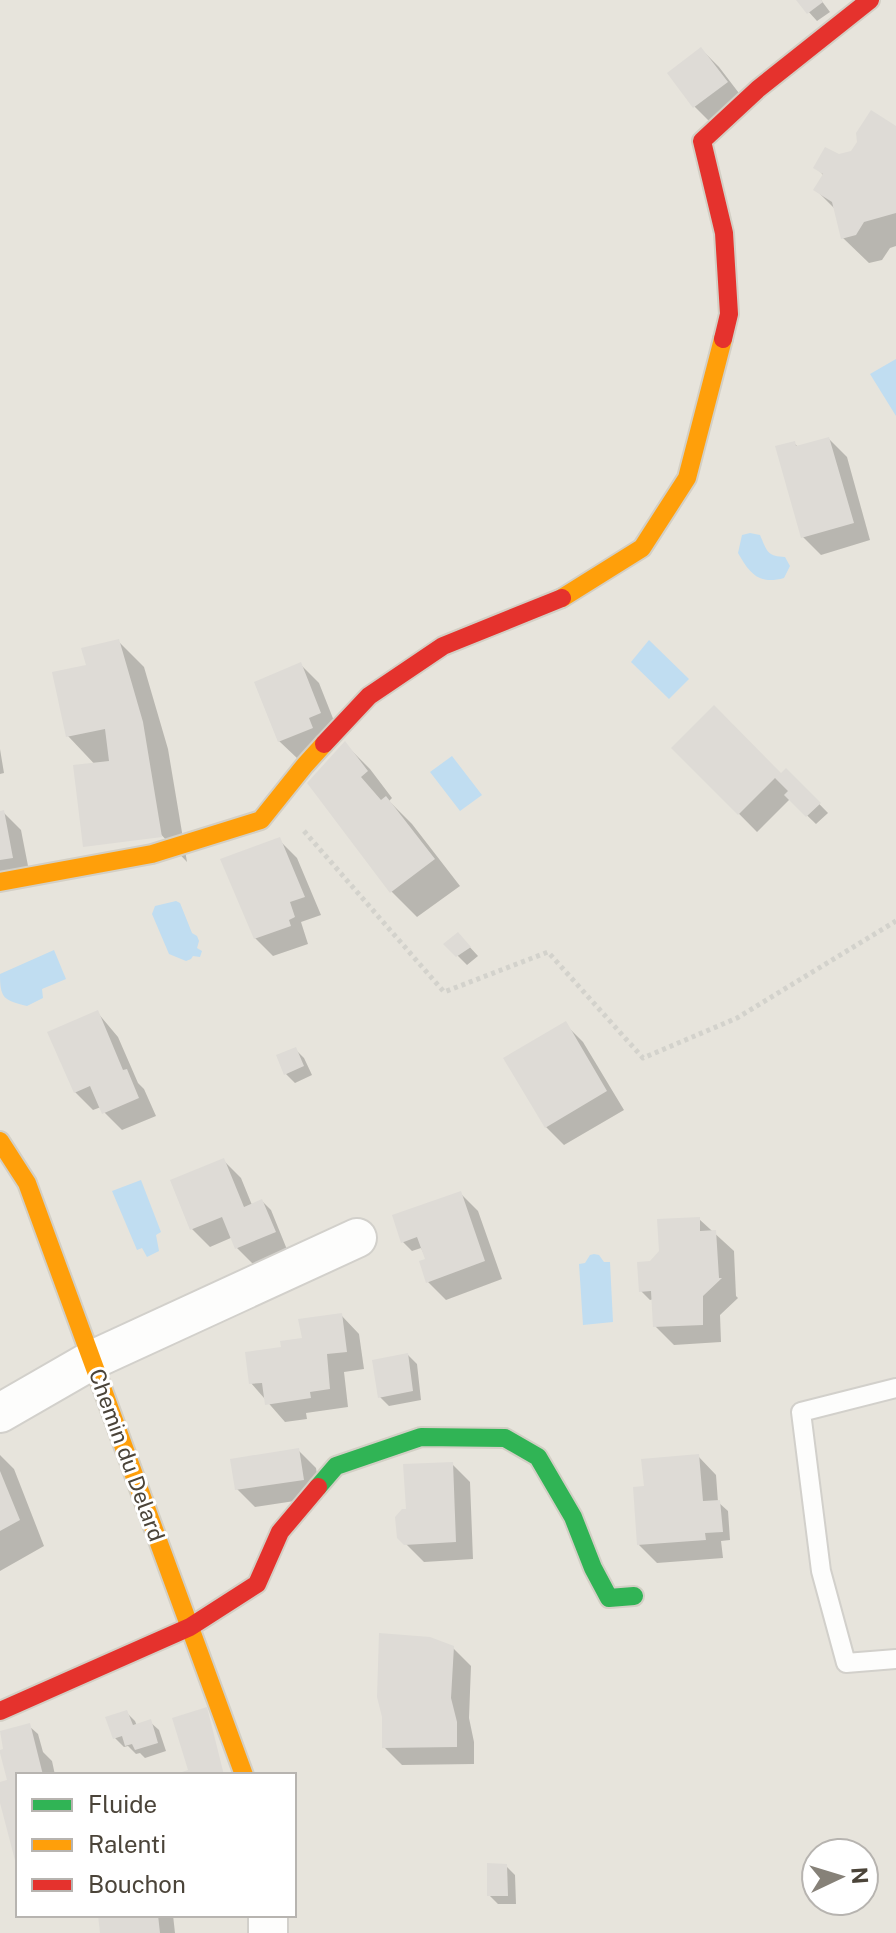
<svg xmlns="http://www.w3.org/2000/svg" width="896" height="1933" font-family="'Public Sans',sans-serif">
<style>
.residential{fill:#e7e4dc;fill-rule:evenodd}
.water{fill:#c0ddf1}
.shadow{fill:#0003}
.building{fill:#dedbd6}
.lines{fill:none;stroke-linecap:round;stroke-linejoin:round}
.lane-casing{stroke:#d2d0cb;stroke-width:22}
.street-casing{stroke:#d2d0cb;stroke-width:42}
.fast-casing{stroke:#d3cfc5;stroke-width:22}
.slow-casing{stroke:#d3cfc5;stroke-width:22}
.jam-casing{stroke:#d3cfc5;stroke-width:22}
.path{stroke:#d3d2cc;stroke-width:5;stroke-dasharray:4 4;stroke-linecap:butt}
.lane{stroke:#fdfdfc;stroke-width:18}
.street{stroke:#fdfdfc;stroke-width:38}
.fast{stroke:#30b455;stroke-width:18}
.slow{stroke:#ff9f0a;stroke-width:18}
.jam{stroke:#e5322d;stroke-width:18}
.labels{text-anchor:middle;dominant-baseline:central;stroke-width:6;stroke-linejoin:round;paint-order:stroke}
.street-label{font-size:22px;fill:#4b4439;stroke:#fff}
</style>
<rect width="100%" height="100%" fill="#f4f2ee"/>
<path class="residential" d="M0 0H896V1933H0ZM18 1775H294V1915H18ZM816 1853H864V1901H816Z"/>
<path class="water" d="M896 359V416L870 374Z
M750 533 760 535C767 551 767 556 785 557L790 566 784 578C759 585 750 574 738 553L742 535Z
M649 640 689 679 669 699 631 662Z
M452 756 482 795 460 811 430 772Z
M176 901 180 903 192 933 197 936 199 941 197 948 202 951 200 957 193 956 191 959 186 961 169 954 152 914 155 906Z
M54 950 66 979 42 989 43 998 27 1006C4 1000 0 999 0 974Z
M141 1180 161 1232 156 1235 159 1251 147 1257 142 1248 137 1250 112 1191Z
M594 1254 599 1255 604 1262H610L613 1322 583 1325 579 1264 585 1263 590 1255Z"/>
<path class="shadow" d="M798 0H821L830 12 817 21Z
M701 49 719 67 745 101 713 125 695 107 670 73Z
M896 128V246L890 248 882 260 869 263 843 238 836 210 816 190 824 176 816 167 838 157 852 153Z
M829 439 847 457 870 540 821 555 803 537 794 443 799 448Z
M118 641 144 667 168 749 187 862 68 736 88 667Z
M301 665 319 683 338 731 298 759 279 741Z
M345 744 370 769 392 798 389 801 412 824 460 886 417 917 391 891Z
M674 748 781 775 786 770 828 813 816 824 790 799 757 832Z
M0 749 4 773 0 774Z
M3 812 21 830 30 876 0 881V813Z
M279 840 297 858 321 915 301 922 308 944 273 956 255 938Z
M446 944H467L478 956 467 965Z
M97 1012 118 1037 138 1083 144 1089 156 1116 122 1130 104 1112 101 1107 93 1110 75 1092Z
M565 1024 583 1042 624 1110 564 1145 546 1127Z
M295 1049 304 1058 312 1075 295 1083 286 1074Z
M223 1160 241 1178 252 1205 262 1201 271 1210 288 1252 255 1266 237 1248 233 1237 210 1247 192 1229Z
M460 1193 478 1211 502 1279 446 1300 428 1282 427 1260 421 1248 412 1251 403 1242Z
M699 1219 734 1251 736 1296 738 1298 720 1315 721 1342 674 1345 655 1326 654 1299 650 1300 641 1291 650 1263Z
M341 1315 359 1334 364 1369 344 1372 348 1407 306 1413 307 1419 285 1422 251 1383 285 1349 304 1340Z
M408 1355 417 1364 421 1400 389 1406 380 1397Z
M298 1450 316 1468 321 1497 255 1507 237 1489Z
M0 1455 14 1469 44 1546 0 1571Z
M698 1456 716 1475 718 1502 728 1511 730 1540 721 1541 723 1558 657 1563 639 1545 646 1488Z
M452 1464 470 1482 473 1559 424 1562 399 1537 409 1510Z
M453 1648 471 1666 469 1718 474 1742V1764L402 1765 384 1747Z
M126 1712 135 1721 137 1726 150 1722 159 1730 166 1751 145 1758 140 1753 136 1754 128 1746 124 1747 115 1738 108 1718Z
M29 1726 38 1734 43 1752 52 1761 55 1775H18V1863L0 1795V1784L9 1782Z
M506 1866 515 1875 516 1904H498L489 1895Z
M100 1915H173L175 1933H102Z"/>
<path class="building" d="M796 0H821L823 2 807 14Z
M701 47 728 82 693 108 667 73Z
M871 110 896 126V213L864 222 856 235 841 239 832 202 813 190 823 174 813 168 825 147 839 154 851 151 857 142 856 133Z
M829 437 854 523 801 538 775 446 795 441 796 446Z
M119 639 143 722 162 837 83 847 73 765 109 761 105 729 66 737 52 672 86 665 81 648Z
M301 662 321 713 309 718 313 728 278 742 254 682Z
M714 705 781 773 786 768 821 803 806 817 784 795 788 791 775 778 738 815 671 748Z
M345 741 368 771 361 777 381 800 386 796 435 859 390 893 307 783Z
M4 810 13 858 0 860V811Z
M280 837 305 897 290 902 295 917 289 920 291 926 254 939 220 859Z
M458 932 471 947 456 957 443 944Z
M98 1010 123 1070 127 1069 139 1098 102 1114 90 1086 74 1093 47 1032Z
M566 1021 607 1091 545 1128 503 1058Z
M296 1047 304 1066 284 1075 276 1055Z
M224 1158 244 1207 262 1199 276 1232 235 1249 222 1217 190 1230 170 1180Z
M461 1191 485 1261 426 1283 419 1261 425 1259 417 1237 401 1243 392 1215Z
M700 1217V1231L716 1230 719 1278H722L703 1296V1325L653 1327 651 1291 639 1292 637 1262 650 1261 659 1251 657 1219Z
M342 1313 347 1352 327 1354 330 1389 310 1392 311 1398 265 1405 262 1383 249 1384 245 1352 281 1347 280 1341 302 1338 298 1319Z
M408 1353 413 1391 378 1398 372 1360Z
M299 1448 304 1480 235 1490 230 1459Z
M699 1454 703 1501 720 1500 723 1532 705 1533 706 1540 637 1545 633 1487 644 1486 641 1459Z
M453 1462 456 1542 404 1545 397 1538 395 1517 402 1509H406L403 1464Z
M0 1471 20 1520 0 1531Z
M379 1633 430 1637 454 1646 451 1698 457 1722V1747L382 1748V1717L377 1697Z
M207 1707 224 1775H173L188 1770 172 1718Z
M127 1710 133 1725 151 1719 158 1743 135 1750 132 1744 125 1746 122 1736 113 1739 105 1717Z
M30 1723 43 1775H18L17 1868 0 1803V1782L7 1780 0 1753V1750L3 1749 0 1731Z
M487 1863 507 1864 508 1896H487Z
M98 1915H158L160 1933H100Z"/>
<g class="lines">
<defs>
<path id="lane" d="M896 1388 801 1412 821 1571 846 1663 896 1659"/>
<path id="street" d="M0 1413 92 1360 357 1238
M268 1915V1933"/>
<path id="fast" d="M318 1487 336 1466 421 1437 505 1438 538 1457 573 1517 593 1568 609 1598 634 1596"/>
<path id="slow" d="M562 598 642 548 687 478 723 339
M0 882 152 854 261 820 305 765 324 744
M0 1141 27 1183 244 1775"/>
<path id="jam" d="M723 339 729 314 724 233 702 141 758 89 870 0
M324 744 369 696 443 646 562 598
M0 1711 190 1627 257 1584 280 1532 318 1487"/>
</defs>
<use href="#lane" class="lane-casing"/>
<use href="#street" class="street-casing"/>
<use href="#fast" class="fast-casing"/>
<use href="#slow" class="slow-casing"/>
<use href="#jam" class="jam-casing"/>
<path class="path" d="M304 831 444 992 548 952 643 1058 737 1018 896 921"/>
<use href="#lane" class="lane"/>
<use href="#street" class="street"/>
<use href="#fast" class="fast"/>
<use href="#slow" class="slow"/>
<use href="#jam" class="jam"/>
</g>
<g class="labels">
<g class="street-label">
<text transform="translate(127 1455) rotate(70)">Chemin du Delard</text>
</g>
</g>
<rect x="16" y="1773" width="280" height="144" fill="#ffffff" stroke="#b7b4b0" stroke-width="2"/>
<rect x="32" y="1799" width="40" height="12" fill="#30b455" stroke="#b7b4b0" stroke-width="2"/>
<text x="88" y="1813" font-size="24" fill="#4b4439">Fluide</text>
<rect x="32" y="1839" width="40" height="12" fill="#ff9f0a" stroke="#b7b4b0" stroke-width="2"/>
<text x="88" y="1853" font-size="24" fill="#4b4439">Ralenti</text>
<rect x="32" y="1879" width="40" height="12" fill="#e5322d" stroke="#b7b4b0" stroke-width="2"/>
<text x="88" y="1893" font-size="24" fill="#4b4439">Bouchon</text>
<g transform="translate(840 1877) rotate(86)"><circle r="38" fill="#ffffff" stroke="#b7b4b0" stroke-width="2"/>
<path d="M0-6L14 30L0 20L-14 30Z" fill="#868178"/>
<text y="-12" font-size="22" font-weight="bold" text-anchor="middle" fill="#4b4439">N</text>
</g>
</svg>
